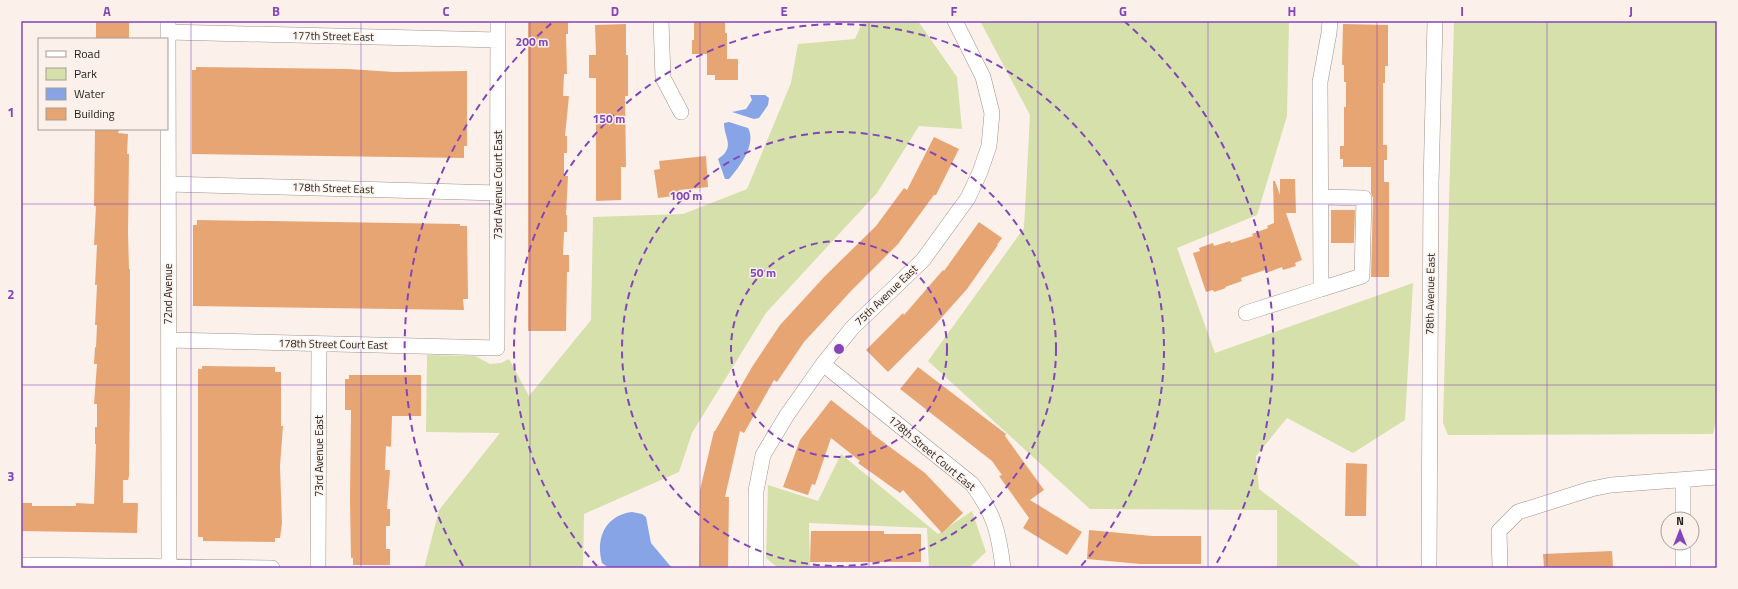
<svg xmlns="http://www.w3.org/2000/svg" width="1738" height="589" font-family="'Titillium Web',sans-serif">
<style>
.green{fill:#d5e0ab}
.water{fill:#86a4e6}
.building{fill:#e8a574}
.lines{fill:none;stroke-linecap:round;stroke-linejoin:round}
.minor-casing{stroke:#9d938d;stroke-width:16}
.minor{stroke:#fff;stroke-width:15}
.grid{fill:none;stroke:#8245ba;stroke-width:1;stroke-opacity:0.55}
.ring{fill:none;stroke:#8245ba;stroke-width:2;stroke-dasharray:7 5}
.labels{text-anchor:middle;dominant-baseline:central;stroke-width:3;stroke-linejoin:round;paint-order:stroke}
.street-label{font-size:11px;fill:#231f1c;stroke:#fbf1ea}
.centre{fill:#8245ba;stroke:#fbf1ea;stroke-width:2}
.ring-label{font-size:12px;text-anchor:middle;font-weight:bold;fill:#8245ba;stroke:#fbf1ea;stroke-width:3;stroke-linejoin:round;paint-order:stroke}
.neatline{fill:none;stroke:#8245ba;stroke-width:1.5}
.grid-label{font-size:13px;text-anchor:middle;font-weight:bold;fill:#8245ba}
</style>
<rect width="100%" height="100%" fill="#fbf1ea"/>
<path class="green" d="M863 21H918L957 77 962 129 919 126 877 193 766 313 692 433 679 472 584 514 583 568H424L439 510 500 433 426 432 427 355 475 356 490 364 501 363 509 359 529 396 591 320 593 217 683 214 747 189 791 83 798 44 855 39Z
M980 21H1289L1287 116 1257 215 1177 248 1215 353 1413 283 1405 420 1353 453 1287 418 1256 456 1259 489 1363 568H1277V510L1090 509 928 361 1024 228 1030 115Z
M1454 21H1717V415L1713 434 1448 435 1443 423Z
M841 454 938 534 972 511 986 552 970 567 929 568 927 528 809 523 810 568H778L766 558 768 485 818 501Z"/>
<path class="water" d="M750 95H765L769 98 768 105 759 118 754 119 732 112 746 109 752 100Z
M729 122 748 128C757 144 739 168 729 179H725L718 159C736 147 724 138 724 123Z
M632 512 642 514 646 517 651 543 672 568H609L602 563C595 538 606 515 632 512Z"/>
<path class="building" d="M96 21H129V39H96Z
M528 21H568V34H566L567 74H564L563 96H569L565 136H567V153H564V176H568L566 215H567V232H564L563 255H569V272H567L566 331H528Z
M694 21H725V33H727V59H738V80H715V75H707V54H692V40H694Z
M626 24V55H628V96H625L626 167H621V200L596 201V78H589V55H596L595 25Z
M1343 24 1388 25V66H1385V83H1383V145H1387V160H1384V182H1389V277H1371L1373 198 1371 193V167H1343V159H1340V146H1344V107H1346V82H1344V65H1342Z
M196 67 348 69 394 72 467 71V146H464V158L192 154V70H196Z
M95 129 119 130 118 133 128 134 127 154H129L128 233 129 269H130V388L129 476 128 480H123V503H138L137 533 21 531V503H32V506H76V503L94 504 96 444H95V427H97V404H94L97 364H94L95 347H96L97 325H95L97 285H95L97 245H94L96 206H94Z
M934 137 959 149 936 195H934L898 244 852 290 804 342 777 382 774 380 744 433 740 431 725 497H729L728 568H699L700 490 714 431H715L752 367 780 325 825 276 876 226 904 188 907 190Z
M706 156 708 187 679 190 680 195 658 198 654 170 660 169 659 161Z
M1280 179H1295L1296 213H1286L1302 260 1295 263 1296 266 1283 270 1282 267 1266 273 1265 270 1241 278 1242 281 1225 287 1226 288 1214 292 1213 290 1206 292 1193 253 1200 251 1199 248 1213 243 1214 246 1230 241 1231 243 1253 236 1252 234 1268 228 1267 226 1274 223 1273 181H1275L1280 195Z
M1331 210H1355L1354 243H1331Z
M197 220 460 224V226H467L468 299H463L464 310 193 306V225H197Z
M979 222 1002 238 997 245H998L967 289 935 325 888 372 866 350 903 313 904 315 943 270 944 271Z
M202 366 275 367V372H281V426H283L280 466 282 523 280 538H275V542L203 541V537H198V369H202Z
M918 367 1006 434 1005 436 1044 490 1030 500 1082 532 1067 555 1023 528 1029 518 999 476 1002 475 992 461 900 389Z
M349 375H421V416H392L391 447 386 446 385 470H390L387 509H390V526H386V549H390V565H353V558H351L350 501 351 410H345V379H349Z
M831 400 872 432 871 433 925 473 963 513 942 533 903 490 900 493 858 463 860 461 831 438 815 485 812 484 808 495 783 487 800 440Z
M1346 463 1367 464 1366 516H1345Z
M1089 530 1152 536H1201V564H1140L1087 559Z
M811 531H884V534H921V562H810Z
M1612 551 1613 568H1544L1543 554Z"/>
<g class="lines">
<defs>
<path id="minor" d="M168 21 169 566
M661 21 663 78 681 112
M168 32 498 40
M168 184 498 193
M1321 197 1364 198 1362 276 1321 289
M1246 313 1321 289 1320 82 1329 33 1330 21
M169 340 497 348 498 21
M823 364 972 484C994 513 999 533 1003 568
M1683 480V519
M1683 543V568
M21 565 272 568
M318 568 319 344
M756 568V491L763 455 787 415 823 364 852 328 923 260 968 198 980 172 989 146 992 113 983 77 955 21
M1429 568 1431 184 1435 21
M1500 568 1499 531 1518 512 1591 489 1611 485 1717 477"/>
</defs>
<use href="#minor" class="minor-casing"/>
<use href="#minor" class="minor"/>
</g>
<path class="grid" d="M191 21V568M361 21V568M530 21V568M700 21V568M869 21V568M1038 21V568M1208 21V568M1377 21V568M1547 21V568M21 204H1717M21 385H1717"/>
<g class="ring">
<circle cx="839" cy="349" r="108"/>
<circle cx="839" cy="349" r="217"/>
<path d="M597 566A325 325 0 1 1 1081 566"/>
<path d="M463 566A434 434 0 0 1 554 21M1124 21A434 434 0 0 1 1215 566"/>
</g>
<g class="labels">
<g class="street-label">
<text transform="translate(333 36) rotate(1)">177th Street East</text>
<text transform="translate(498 185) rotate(-90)">73rd Avenue Court East</text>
<text transform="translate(333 188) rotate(2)">178th Street East</text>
<text transform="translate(168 294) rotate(-90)">72nd Avenue</text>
<text transform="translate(1430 294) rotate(-89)">78th Avenue East</text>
<text transform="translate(886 295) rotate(-44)">75th Avenue East</text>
<text transform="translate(333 344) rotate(1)">178th Street Court East</text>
<text transform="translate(932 453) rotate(40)">178th Street Court East</text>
<text transform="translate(319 456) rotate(-90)">73rd Avenue East</text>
</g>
</g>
<circle cx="839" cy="349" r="6" class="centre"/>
<g class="ring-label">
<text x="532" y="46">200 m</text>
<text x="609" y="123">150 m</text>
<text x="686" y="200">100 m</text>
<text x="763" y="277">50 m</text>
</g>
<rect width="1738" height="589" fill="none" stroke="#fbf1ea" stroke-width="44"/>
<rect x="38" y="38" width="130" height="92" fill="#fbf1ea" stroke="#a59d98"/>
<rect x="46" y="51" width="20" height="6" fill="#ffffff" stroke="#a59d98"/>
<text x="74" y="58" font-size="12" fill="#231f1c">Road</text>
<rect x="46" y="68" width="20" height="12" fill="#d5e0ab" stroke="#a59d98"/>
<text x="74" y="78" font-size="12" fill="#231f1c">Park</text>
<rect x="46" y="88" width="20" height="12" fill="#86a4e6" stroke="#a59d98"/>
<text x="74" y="98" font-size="12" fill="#231f1c">Water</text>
<rect x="46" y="108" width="20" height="12" fill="#e8a574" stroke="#a59d98"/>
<text x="74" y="118" font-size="12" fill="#231f1c">Building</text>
<g transform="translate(1680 531)"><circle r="19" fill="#fbf1ea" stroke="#a59d98"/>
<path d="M0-3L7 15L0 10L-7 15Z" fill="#8245ba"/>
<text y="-6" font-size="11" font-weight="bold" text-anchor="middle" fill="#231f1c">N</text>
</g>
<rect x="22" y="22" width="1694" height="545" class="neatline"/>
<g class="grid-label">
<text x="107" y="16">A</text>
<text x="276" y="16">B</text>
<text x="446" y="16">C</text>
<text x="615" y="16">D</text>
<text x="784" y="16">E</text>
<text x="954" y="16">F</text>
<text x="1123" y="16">G</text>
<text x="1292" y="16">H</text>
<text x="1462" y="16">I</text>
<text x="1631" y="16">J</text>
<text x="11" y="117">1</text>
<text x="11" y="299">2</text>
<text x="11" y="481">3</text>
</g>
</svg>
